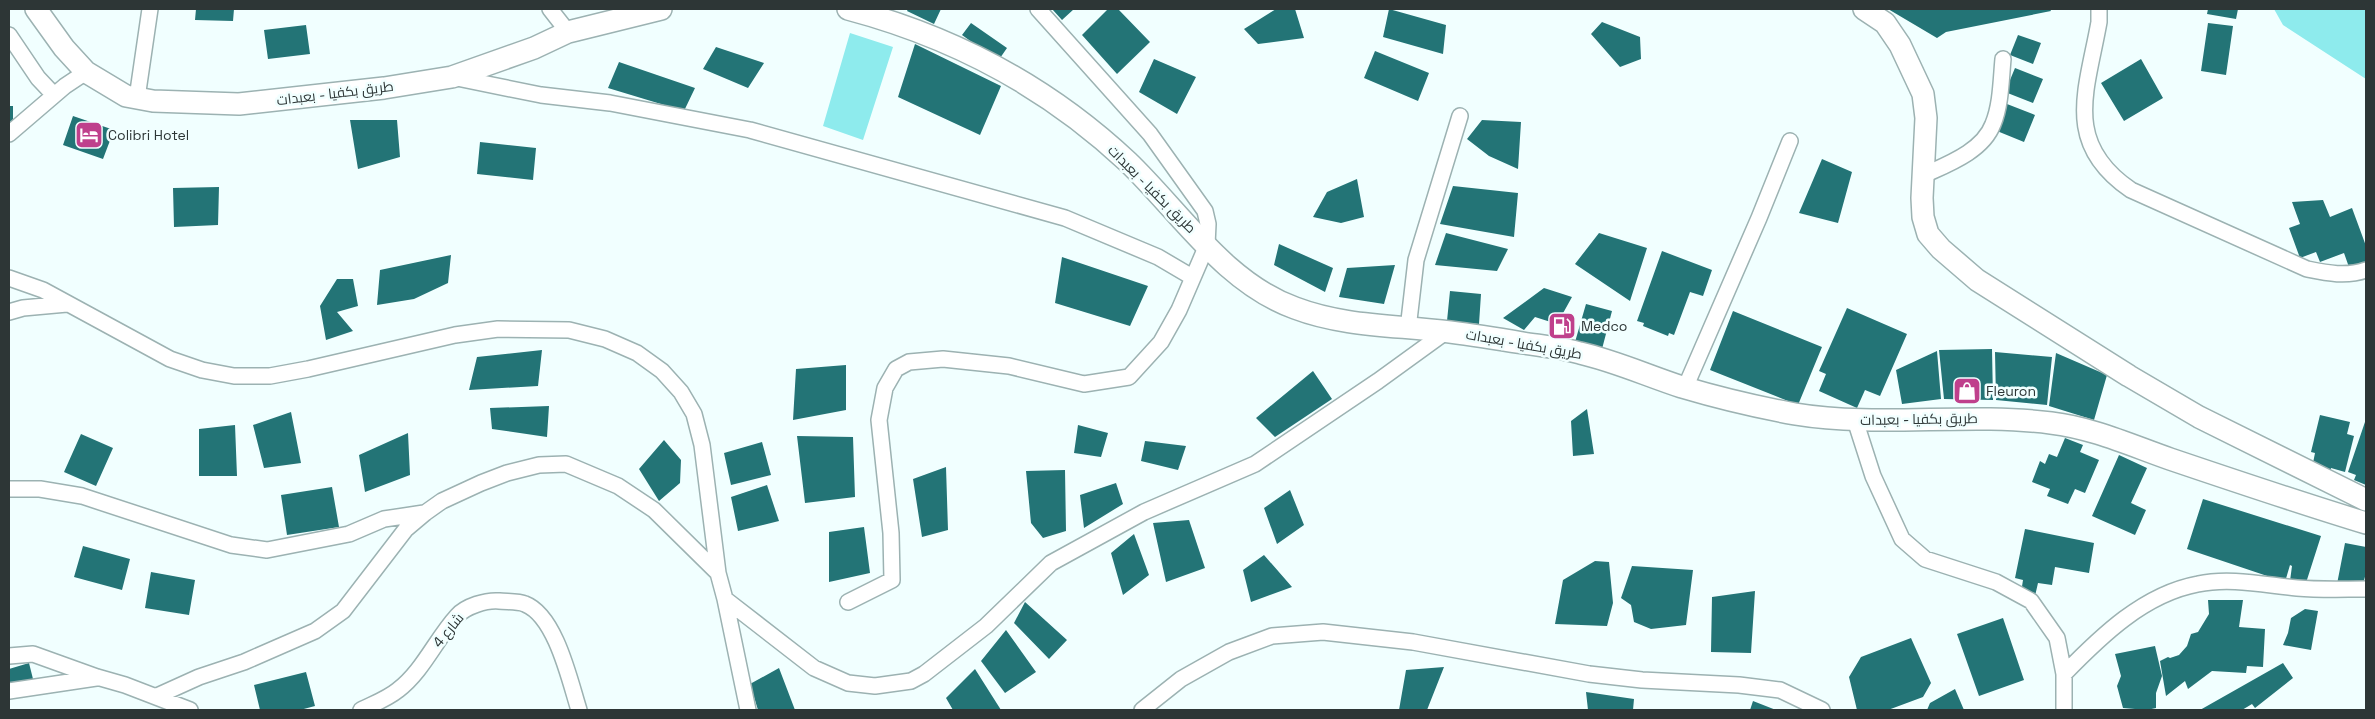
<svg xmlns="http://www.w3.org/2000/svg" width="2375" height="719" font-family="'Space Grotesk',Cairo,sans-serif">
<style>
.green{fill:#8eebed}
.building{fill:#237476}
.lines{fill:none;stroke-linecap:round;stroke-linejoin:round}
.street-casing{stroke:#9cb2b2;stroke-width:18}
.secondary-casing{stroke:#9cb2b2;stroke-width:24}
.street{stroke:#fff;stroke-width:15}
.secondary{stroke:#fff;stroke-width:21}
.labels{text-anchor:middle;dominant-baseline:central;stroke-width:5;stroke-linejoin:round;paint-order:stroke}
.street-label{font-size:14px;fill:#2d3636;stroke:#f1ffff}
.poi-label{font-size:14px;fill:#2d3636;stroke:#f1ffff;text-anchor:start}
</style>
<rect width="100%" height="100%" fill="#f1ffff"/>
<path class="green" d="M2274 9H2366V79L2283 25Z
M850 33 893 47 863 140 823 126Z"/>
<path class="building" d="M196 9H234L233 21 195 20Z
M908 9H941L934 24 907 11Z
M1052 9H1074L1062 20Z
M1108 9H1118L1150 42 1117 74 1082 35Z
M1276 9H1295L1304 38 1258 44 1244 29Z
M1389 9 1446 25 1443 54 1383 37Z
M1888 9H2050L2051 11 1946 32 1937 38Z
M2208 9H2238L2236 19 2207 14Z
M1602 22 1640 37 1641 59 1620 67 1591 34Z
M971 23 1007 48 998 61 962 35Z
M2208 23 2233 26 2226 75 2201 71Z
M306 25 310 54 268 59 264 30Z
M2018 35 2041 43 2033 64 2010 55Z
M915 44 1001 86 980 135 898 97Z
M716 47 764 63 748 88 703 69Z
M1375 51 1429 73 1418 101 1364 78Z
M1154 59 1196 77 1177 114 1139 92Z
M2141 59 2163 98 2124 121 2101 83Z
M619 62 695 88 684 111 608 88Z
M2015 68 2043 79 2033 103 2005 92Z
M2007 104 2035 115 2024 142 1997 131Z
M9 106H13V120L9 123Z
M73 116 114 130 103 159 63 145Z
M350 120H397L400 157 358 169Z
M1482 120 1521 122 1518 169 1489 156 1467 139Z
M480 142 536 148 533 180 477 174Z
M1822 159 1852 172 1838 223 1799 213Z
M1357 179 1364 217 1341 223 1313 217 1327 192Z
M1453 186 1518 193 1514 237 1440 224Z
M219 187 218 225 174 227 173 188Z
M2323 200 2330 217 2352 208 2366 246V264L2350 270 2344 253 2320 262 2316 252 2300 258 2289 228 2300 224 2292 202Z
M1446 233 1508 249 1497 271 1435 265Z
M1599 233 1647 248 1630 301 1575 264Z
M1279 244 1333 268 1325 292 1274 265Z
M1662 251 1712 270 1703 296 1690 292 1674 335 1669 333 1668 336 1643 326 1644 323 1637 321Z
M451 255 448 283 414 299 377 305 380 270Z
M1062 257 1148 286 1130 326 1055 303Z
M1395 265 1384 304 1339 297 1347 268Z
M337 279H353L358 306 337 312 353 331 326 340 320 306Z
M1544 288 1572 297 1557 324 1535 317 1524 330 1503 318Z
M1450 291 1481 294 1479 324 1447 321Z
M1586 304 1612 311 1602 349 1575 342Z
M1847 308 1907 334 1880 396 1865 390 1857 408 1819 391 1826 374 1819 371Z
M1733 311 1822 347 1798 405 1710 370Z
M1992 349 1993 400 1944 399 1939 350Z
M542 350 538 386 469 390 477 357Z
M1937 351 1941 399 1902 404 1896 370Z
M1995 352 2052 357 2047 405 1996 400Z
M2056 353 2107 375 2094 420 2049 406Z
M846 365V410L793 420 796 369Z
M1313 371 1332 399 1275 437 1256 418Z
M549 406 547 437 492 429 490 408Z
M1587 409 1594 454 1573 456 1571 421Z
M291 412 301 463 264 468 253 425Z
M2320 415 2350 422 2347 434 2354 436 2345 472 2331 468 2330 473 2321 471 2322 466 2313 463 2315 453 2311 452Z
M2366 419V485L2354 480 2356 475 2348 472Z
M235 425 237 476H199V429Z
M1078 425 1108 433 1101 457 1074 453Z
M408 433 410 475 365 492 359 455Z
M81 434 113 448 96 486 64 472Z
M797 436 853 437 855 497 805 503Z
M2065 438 2083 445 2080 452 2099 460 2085 493 2075 489 2068 504 2047 496 2050 489 2032 482 2040 461 2045 464 2049 454 2057 457Z
M664 440 681 460 680 483 659 501 639 469Z
M1145 441 1186 446 1178 470 1141 461Z
M762 442 771 475 731 485 724 453Z
M2119 455 2147 468 2131 503 2146 510 2135 535 2092 516Z
M946 467 948 530 922 537 913 479Z
M1065 470 1066 531 1043 538 1031 523 1026 471Z
M1116 483 1123 504 1084 528 1080 495Z
M767 485 779 521 738 531 731 497Z
M332 487 339 527 287 535 281 495Z
M1290 490 1304 525 1277 544 1264 508Z
M2203 499 2321 536 2305 586 2290 581 2292 566 2290 565 2285 582 2187 549Z
M1189 520 1205 568 1166 582 1153 523Z
M864 527 870 573 829 582V532Z
M2025 529 2094 543 2089 573 2055 567 2052 585 2038 583 2035 596 2021 593 2023 580 2015 578Z
M1134 534 1149 575 1123 595 1111 553Z
M2345 543 2366 547V573L2362 588 2337 584Z
M83 546 130 559 122 590 74 577Z
M1264 555 1292 587 1251 602 1243 570Z
M1595 561 1609 562 1613 603 1607 626 1555 624 1563 580Z
M1632 566 1693 570 1686 625 1651 629 1634 622 1631 605 1621 598Z
M151 572 195 580 189 615 145 608Z
M1755 591 1751 653 1711 652 1712 597Z
M2208 600H2243L2239 627 2265 629 2263 667 2247 666 2246 673 2212 671 2188 689 2185 681 2166 696 2160 661 2168 657 2170 658 2179 655 2187 646 2191 634 2198 632 2209 614Z
M1025 602 1067 640 1049 659 1014 623Z
M2305 609 2318 611 2311 650 2283 645 2288 633 2291 618Z
M2003 618 2024 680 1979 696 1957 634Z
M1006 630 1036 672 1005 693 981 661Z
M1911 638 1931 683 1923 697 1888 710H1857L1849 677 1861 657Z
M2155 646 2162 676 2156 693V708L2147 710 2123 708 2117 686 2121 676 2115 654Z
M29 663 33 679 9 685V669Z
M2283 663 2293 678 2255 708 2252 704 2242 710H2200Z
M1444 667 1427 710H1399L1406 670Z
M779 668 795 710H758L750 684Z
M975 669 1001 710H953L946 698Z
M306 672 315 706 300 710H260L254 685Z
M1955 689 1964 710H1927L1930 703Z
M1586 692 1634 699 1633 710H1588Z
M1753 701 1776 710H1750Z"/>
<g class="lines">
<defs>
<path id="street" d="M550 9 568 32
M2099 9V22C2087 90 2062 143 2131 190L2307 269C2327 273 2346 277 2366 270
M9 35 38 78 54 95
M452 77 541 95 610 103 750 130 1065 218 1158 257 1192 277
M137 98 150 9
M9 134 65 86 86 72
M1924 175C1948 164 1983 151 1993 124 2001 105 2001 80 2003 59
M9 278 43 290 170 359 202 370 234 376H270L308 369 455 335 498 329 569 330 605 339 637 353 662 371 681 392 694 414 702 445 718 573 725 599 814 668 848 683 875 686 911 681 924 674 986 626 1051 563 1144 512 1255 464 1378 381 1447 331
M9 312 23 308 67 304
M1408 329 1416 260 1460 116
M1685 388 1759 218 1790 141
M1855 420 1873 476 1902 539 1925 559 1996 582 2031 601 2057 638 2064 674V710
M9 489H40L82 496 231 545 267 550 349 534 384 519 424 513
M725 599 748 710
M848 602 892 580 891 533 879 420 885 388 896 369 909 362 943 359 1009 366 1084 384 1129 377 1161 342 1179 310 1207 245 1208 224 1205 211 1150 134 1038 9
M9 656 33 654 97 677 125 685 190 710
M2064 674C2101 636 2144 594 2198 584 2230 577 2265 585 2297 588 2320 590 2343 589 2366 589
M9 691 96 678
M157 696 199 677 244 662 315 631 343 611 406 529 425 513 442 501 481 483 507 473 539 465 566 464 618 486 654 510 718 573
M361 710C373 704 387 699 398 690 423 671 436 639 457 616 466 606 486 600 499 601 507 602 518 601 525 604 556 616 570 682 579 710
M1142 710 1181 679 1229 652 1272 636 1323 632 1413 642 1589 674 1642 680 1739 685 1780 690 1822 710"/>
<path id="secondary" d="M36 9 64 48 86 72 126 96 153 101 239 104 384 88 452 77 534 48 568 32 661 9
M848 9C954 37 1048 87 1128 162 1180 212 1225 283 1295 308 1345 327 1397 325 1450 332 1474 335 1499 339 1523 343 1542 346 1562 348 1580 353 1615 361 1648 376 1682 387 1719 398 1757 407 1795 414 1880 428 1966 412 2051 423 2093 428 2130 445 2170 459 2235 481 2300 503 2366 523
M1864 9 1885 23 1900 45 1923 94 1926 118 1922 198 1923 217 1928 234 1941 249 1977 280 2129 376 2199 417 2366 500"/>
</defs>
<use href="#street" class="street-casing"/>
<use href="#secondary" class="secondary-casing"/>
<use href="#street" class="street"/>
<use href="#secondary" class="secondary"/>
</g>
<defs>
<symbol id="hotel-square" viewBox="-11 -11 22 22"><rect x="-9" y="-9" width="18" height="18" rx="4" fill="#bf408c" stroke="#f1ffff"/><path d="M-6-4.5h1.5V1H6V5H4.5V3h-9V5H-6ZM-4 0a1.8 1.8 0 1 1 3.6 0ZM.5 0V-2.5h3Q6-2.5 6 0Z" fill="#fff"/></symbol>
<symbol id="fuel-square" viewBox="-11 -11 22 22"><rect x="-9" y="-9" width="18" height="18" rx="4" fill="#bf408c" stroke="#f1ffff"/><path d="M-5.5-6h7V0h2V4h1.3V-2.5L3-4.5l.8-.8L6-3V5H2.5V1h-1V6h-7ZM-4.2-4.7v3.2H.2V-4.7Z" fill="#fff"/></symbol>
<symbol id="shop-square" viewBox="-11 -11 22 22"><rect x="-9" y="-9" width="18" height="18" rx="4" fill="#bf408c" stroke="#f1ffff"/><path d="M-5-2.5h2.3a2.7 3.5 0 0 1 5.4 0H5L5.5 6h-11ZM-1.5-2.5h3a1.5 2.3 0 0 0-3 0Z" fill="#fff"/></symbol>
</defs>
<g fill-rule="evenodd">
<use href="#hotel-square" x="73" y="119" width="32" height="32"/>
<use href="#fuel-square" x="1546" y="310" width="32" height="32"/>
<use href="#shop-square" x="1951" y="375" width="32" height="32"/>
</g>
<g class="labels">
<g class="street-label">
<text transform="translate(335 93) rotate(-7)">طريق بكفيا - بعبدات</text>
<text transform="translate(1152 189) rotate(45)">طريق بكفيا - بعبدات</text>
<text transform="translate(1524 344) rotate(10)">طريق بكفيا - بعبدات</text>
<text transform="translate(1919 419) rotate(-1)">طريق بكفيا - بعبدات</text>
<text transform="translate(448 630) rotate(-50)">شارع 4</text>
</g>
<g class="poi-label">
<text x="108" y="135">Colibri Hotel</text>
<text x="1581" y="326">Medco</text>
<text x="1986" y="391">Fleuron</text>
</g>
</g>
<rect width="2375" height="719" fill="none" stroke="#2d3636" stroke-width="20"/>
</svg>
